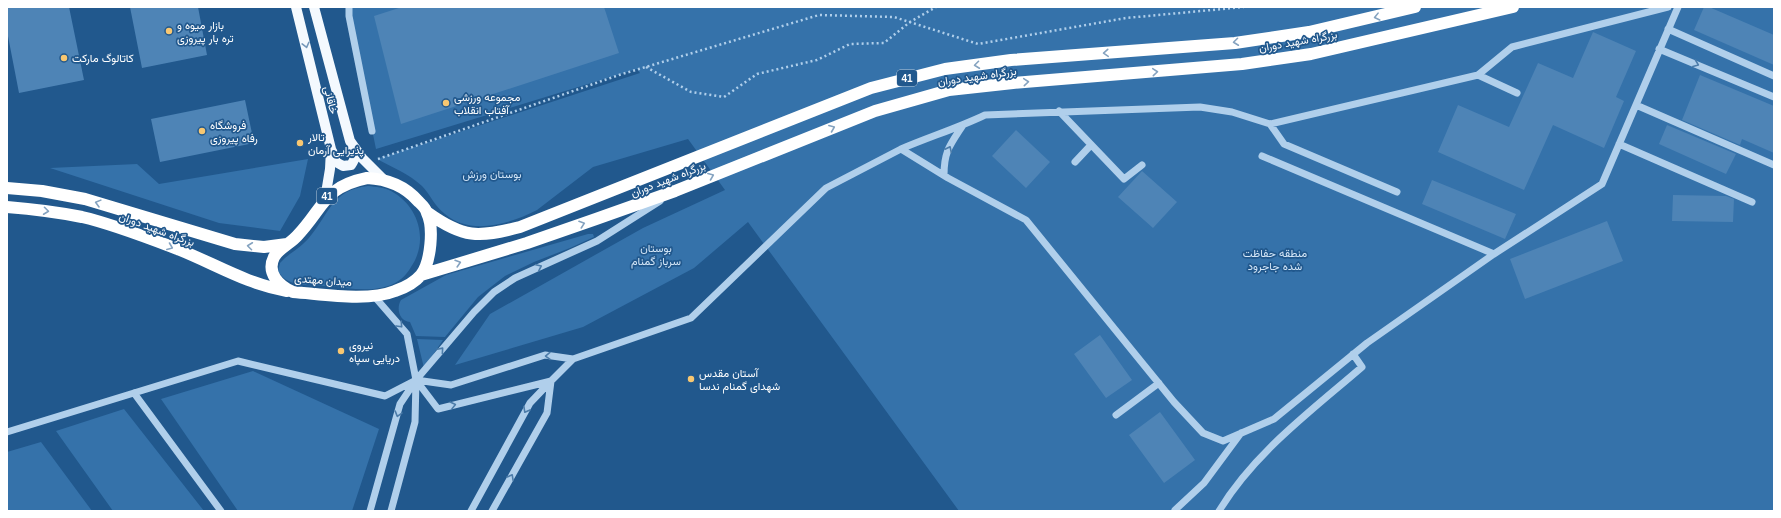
<svg xmlns="http://www.w3.org/2000/svg" width="1781" height="518" font-family="Arial,Vazirmatn,sans-serif">
<style>
.green{fill:#3572aa}
.building{fill:#4e84b6}
.lines{fill:none;stroke-linecap:round;stroke-linejoin:round}
.path{stroke:#b0cfeb;stroke-width:2.5;stroke-dasharray:2 3;stroke-linecap:butt}
.minor{stroke:#b0cfeb;stroke-width:7}
.major{stroke:#f4f9fe;stroke-width:10}
.highway{stroke:#fff;stroke-width:12}
.oneway{stroke:#85a3c0}
.oneway2{stroke:#7598ba}
.oneway3{stroke:#4c7ca9}
.poi-dot{fill:#f8c771;stroke:#21588d;stroke-width:1.5}
.labels{text-anchor:middle;dominant-baseline:central;stroke-width:3.5;stroke-linejoin:round;paint-order:stroke}
.shield{fill:#21588d;stroke:#bccddd;stroke-width:1}
.shield-label{font-size:10px;font-weight:bold;fill:#fff}
.poi-label{font-size:11px;fill:#fff;stroke:#21588d;text-anchor:start}
.street-label{font-size:11px;fill:#fff;stroke:#21588d}
.park-label{font-size:11px;fill:#d5e7f8;stroke:#21588d}
</style>
<rect width="100%" height="100%" fill="#21588d"/>
<path class="green" d="M347 7H1774V511H959L748 222 694 268 583 327 455 365 490 314 643 228 725 190 688 139 593 167 537 210C510 224 470 236 445 214 435 207 430 194 422 186 409 174 392 167 377 159L640 73 637 69 376 149Z
M308 159 300 196 280 231 219 223 50 168 137 164 159 184Z
M368 186C376 187 384 187 391 191 419 206 429 241 411 267 406 276 398 283 388 286 368 293 345 287 324 286 307 285 287 287 278 271L280 263C289 253 298 250 308 239 329 215 331 190 368 186Z
M588 234H593L594 237 570 248 534 262 505 276 478 297 445 337 416 336 410 322C399 321 396 308 401 300L446 275Z
M417 339 443 340 424 368Z
M253 371 379 429 352 511H238L161 399Z
M124 409 204 511H113L56 431Z
M41 442 92 511H7V452Z"/>
<path class="building" d="M7 7H69L84 80 19 93 7 31Z
M130 7H198L207 55 142 68Z
M402 7H604L619 53 401 124 374 16Z
M1704 7H1709L1774 35V65L1694 30Z
M1593 32 1636 51 1616 97 1624 101 1604 148 1553 125 1524 190 1438 152 1458 105 1509 127 1538 63 1573 78Z
M1700 75 1774 106V153L1742 139 1740 145 1682 120Z
M245 100 254 143 160 162 151 119Z
M1667 125 1736 154 1726 174 1659 144Z
M1016 130 1050 162 1026 188 992 156Z
M1142 171 1177 202 1153 228 1118 197Z
M1432 180 1516 214 1505 239 1422 204Z
M1673 195 1726 196 1734 199 1733 222 1672 221Z
M1607 221 1623 261 1525 299 1510 259Z
M1100 335 1132 380 1106 398 1074 354Z
M1160 412 1195 460 1164 483 1129 435Z"/>
<g class="lines">
<path class="path" d="M646 67 691 92 724 97 757 74 817 60 850 44 884 43 910 22 936 7
M378 159 619 75 819 15 894 17 978 44 1126 18 1244 7"/>
<path class="minor" d="M349 7V16L372 131
M1668 29 1774 76
M1659 49 1774 97
M1478 75 1517 93
M1636 105 1774 165
M1059 111 1124 179 1142 165
M1270 124 1284 144 1397 192
M1619 144 1752 202
M901 149C929 137 958 128 985 115L1200 107 1232 112 1270 124 1478 75 1512 47 1668 7
M1262 156 1494 254
M1075 162 1091 145
M944 175C944 151 950 145 963 125
M374 296 407 334 416 380 415 422 391 511
M573 359 691 318 826 188 901 149 948 178 1026 220 1174 402 1203 433 1223 441 1274 419 1367 343 1494 254 1602 184 1678 7
M134 393 221 511
M1116 415 1159 383
M7 432 238 361 385 396 416 380 451 385 545 355 573 359 551 381 438 409 416 380
M1175 510 1204 483 1241 433
M370 511 400 404 416 380 474 312 494 292 515 278 597 241 660 201
M471 511 530 403 551 381
M492 511 547 413 551 381
M1219 511C1254 453 1311 411 1362 367L1353 354"/>
<path class="major" d="M296 7 331 149 330 169 325 199
M314 7 350 141 362 158 383 179
M332 151 336 162 343 166 351 165C356 158 356 155 352 147"/>
<path class="highway" d="M367 178C387 179 404 185 418 201 421 204 426 208 427 213 434 227 431 262 421 275 415 282 404 288 395 291 368 302 322 294 293 292 279 286 266 273 274 257 279 248 291 243 297 236 324 208 323 187 367 178Z
M7 188 42 191 85 199 235 244 264 247 287 244
M7 207C32 209 57 212 82 217 113 224 151 239 180 250 217 265 247 284 287 291
M428 213C463 238 478 238 520 227L871 88 945 69 1011 60 1235 43 1309 32 1415 7
M421 275 527 243 596 219 675 191 875 111 949 90 1013 83 1242 64 1311 54 1513 7"/>
</g>
<defs><path id="oneway-chevron" d="M-2-3.5L2.5 0L-2 3.5" fill="none" stroke-width="1.6" stroke-linecap="round" stroke-linejoin="round"/></defs>
<g class="oneway">
<use href="#oneway-chevron" transform="translate(1377 17) rotate(166)"/>
<use href="#oneway-chevron" transform="translate(1236 42) rotate(173)"/>
<use href="#oneway-chevron" transform="translate(1106 53) rotate(176)"/>
<use href="#oneway-chevron" transform="translate(977 65) rotate(173)"/>
<use href="#oneway-chevron" transform="translate(1155 72) rotate(-5)"/>
<use href="#oneway-chevron" transform="translate(1026 82) rotate(-5)"/>
<use href="#oneway-chevron" transform="translate(832 128) rotate(-22)"/>
<use href="#oneway-chevron" transform="translate(711 176) rotate(-22)"/>
<use href="#oneway-chevron" transform="translate(98 203) rotate(-165)"/>
<use href="#oneway-chevron" transform="translate(46 211) rotate(7)"/>
<use href="#oneway-chevron" transform="translate(582 224) rotate(-19)"/>
<use href="#oneway-chevron" transform="translate(250 246) rotate(-173)"/>
<use href="#oneway-chevron" transform="translate(170 247) rotate(22)"/>
<use href="#oneway-chevron" transform="translate(458 263) rotate(-17)"/>
</g>
<use class="oneway2" href="#oneway-chevron" transform="translate(306 45) rotate(76)"/>
<g class="oneway3">
<use href="#oneway-chevron" transform="translate(1696 64) rotate(22)"/>
<use href="#oneway-chevron" transform="translate(949 149) rotate(-64)"/>
<use href="#oneway-chevron" transform="translate(539 267) rotate(-25)"/>
<use href="#oneway-chevron" transform="translate(400 325) rotate(47)"/>
<use href="#oneway-chevron" transform="translate(441 350) rotate(-49)"/>
<use href="#oneway-chevron" transform="translate(548 356) rotate(179)"/>
<use href="#oneway-chevron" transform="translate(453 405) rotate(-14)"/>
<use href="#oneway-chevron" transform="translate(526 410) rotate(119)"/>
<use href="#oneway-chevron" transform="translate(398 414) rotate(106)"/>
<use href="#oneway-chevron" transform="translate(511 477) rotate(-61)"/>
</g>
<g class="poi-dot">
<circle cx="169" cy="31" r="4"/>
<circle cx="64" cy="58" r="4"/>
<circle cx="446" cy="103" r="4"/>
<circle cx="202" cy="131" r="4"/>
<circle cx="300" cy="143" r="4"/>
<circle cx="341" cy="351" r="4"/>
<circle cx="691" cy="379" r="4"/>
</g>
<g class="labels">
<g class="shield">
<rect x="897" y="70" width="20" height="16" rx="3"/>
<rect x="317" y="188" width="20" height="16" rx="3"/>
</g>
<g class="shield-label">
<text x="907" y="78">41</text>
<text x="327" y="196">41</text>
</g>
<g class="poi-label">
<text x="177" y="25">بازار میوه و<tspan x="177" dy="13">تره بار پیروزی</tspan></text>
<text x="72" y="58">کاتالوگ مارکت</text>
<text x="454" y="97">مجموعه ورزشی<tspan x="454" dy="13">آفتاب انقلاب</tspan></text>
<text x="210" y="125">فروشگاه<tspan x="210" dy="13">رفاه پیروزی</tspan></text>
<text x="308" y="137">تالار<tspan x="308" dy="13">پذیرایی آرمان</tspan></text>
<text x="349" y="345">نیروی<tspan x="349" dy="13">دریایی سپاه</tspan></text>
<text x="699" y="373">آستان مقدس<tspan x="699" dy="13">شهدای گمنام ندسا</tspan></text>
</g>
<g class="street-label">
<text transform="translate(1298 41) rotate(-10)">بزرگراه شهید دوران</text>
<text transform="translate(977 76) rotate(-8)">بزرگراه شهید دوران</text>
<text transform="translate(331 100) rotate(76)">خاقانی</text>
<text transform="translate(668 179) rotate(-21)">بزرگراه شهید دوران</text>
<text transform="translate(157 229) rotate(20)">بزرگراه شهید دوران</text>
<text transform="translate(323 280) rotate(4)">میدان مهتدی</text>
</g>
<g class="park-label">
<text x="492" y="174">بوستان ورزش</text>
<text x="656" y="248">بوستان<tspan x="656" dy="13">سرباز گمنام</tspan></text>
<text x="1275" y="253">منطقه حفاظت<tspan x="1275" dy="13">شده جاجرود</tspan></text>
</g>
</g>
<rect width="1781" height="518" fill="none" stroke="#ffffff" stroke-width="16"/>
</svg>
